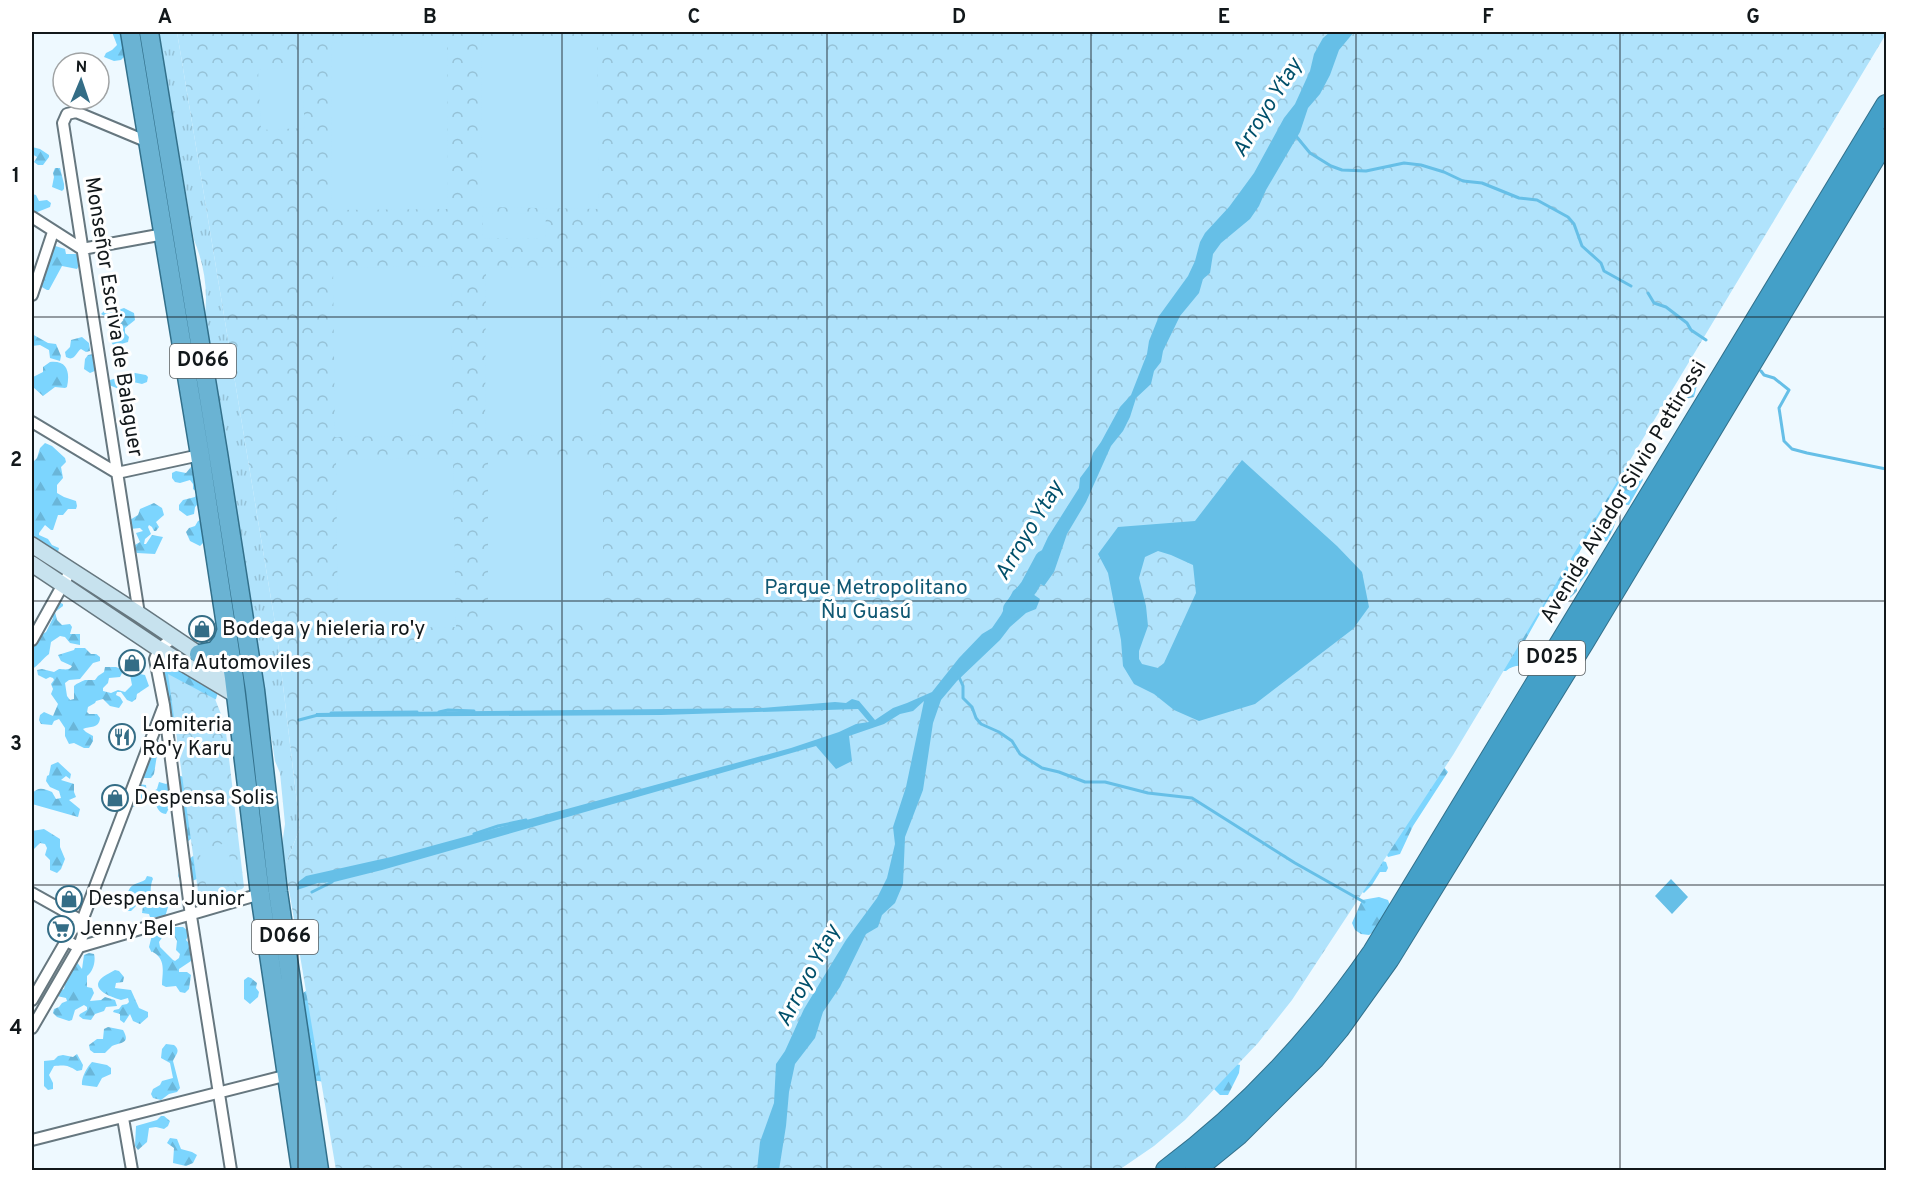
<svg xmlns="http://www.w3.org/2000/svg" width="1918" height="1202" font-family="Overpass,sans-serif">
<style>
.grass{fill:url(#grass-tufts)}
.forest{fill:url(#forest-firs)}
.park{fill:url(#park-crowns)}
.pitch{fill:#b0e3fc}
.water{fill:#66bfe7;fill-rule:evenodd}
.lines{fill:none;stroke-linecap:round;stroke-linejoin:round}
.stream{stroke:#66bfe7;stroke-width:3}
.river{stroke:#66bfe7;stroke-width:18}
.minor-casing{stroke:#66777f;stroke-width:14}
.secondary-casing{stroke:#66777f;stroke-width:18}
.trunk-casing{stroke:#32708b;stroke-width:21}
.motorway-casing{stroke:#32708b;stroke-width:22}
.minor{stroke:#fff;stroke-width:10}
.secondary{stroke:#c7e2ee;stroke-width:15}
.trunk{stroke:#6ab3d3;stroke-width:18}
.motorway{stroke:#44a0c8;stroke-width:20}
.grid{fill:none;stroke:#12181b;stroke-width:1.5;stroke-opacity:0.55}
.labels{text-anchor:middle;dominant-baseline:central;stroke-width:6;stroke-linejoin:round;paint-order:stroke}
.shield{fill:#fff;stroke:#595d5f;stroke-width:1.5}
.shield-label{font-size:20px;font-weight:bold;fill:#12181b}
.street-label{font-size:21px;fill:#12181b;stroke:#fff}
.park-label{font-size:21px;fill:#105873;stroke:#fff}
.poi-label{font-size:21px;fill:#12181b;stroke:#fff;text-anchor:start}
.water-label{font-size:22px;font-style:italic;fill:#01506b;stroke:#fff}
.neatline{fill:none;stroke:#12181b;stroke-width:2}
.grid-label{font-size:20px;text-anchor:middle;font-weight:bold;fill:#12181b}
</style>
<defs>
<pattern id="grass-tufts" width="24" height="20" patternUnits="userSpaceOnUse" patternTransform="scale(1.5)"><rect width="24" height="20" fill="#b0e3fc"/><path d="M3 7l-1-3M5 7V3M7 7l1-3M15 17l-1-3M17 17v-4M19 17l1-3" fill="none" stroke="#96c2d7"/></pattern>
<pattern id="forest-firs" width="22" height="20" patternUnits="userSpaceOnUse" patternTransform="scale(1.5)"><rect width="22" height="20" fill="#7cd5fe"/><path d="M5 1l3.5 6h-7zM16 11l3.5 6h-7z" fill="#6ab6d9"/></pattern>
<pattern id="park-crowns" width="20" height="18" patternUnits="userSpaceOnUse" patternTransform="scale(1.5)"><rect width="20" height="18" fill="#b0e3fc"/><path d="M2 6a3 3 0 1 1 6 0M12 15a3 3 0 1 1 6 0" fill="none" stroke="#96c2d7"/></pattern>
</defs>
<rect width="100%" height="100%" fill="#eef9ff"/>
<path class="grass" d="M158 32H177L277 635 300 828 285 866 282 845 285 824 280 773 275 761 205 314C208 289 204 264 194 240Z
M75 580 160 637 159 638H157L75 584Z"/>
<path class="forest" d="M112 32H130L125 56 121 60 114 61 104 57 106 53 112 50 117 45Z
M32 147 40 149 49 155V157L43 165H38L34 162 37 157 32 154Z
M55 168H60L64 184V189L62 191 52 187 54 177 53 173Z
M32 194 36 195 39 201 47 200 51 203 50 207 35 213 32 212Z
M52 245 65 249 66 254H76C81 258 80 264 77 269L62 266 49 290H47L40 286 38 257 45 253Z
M124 308 134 313 135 320 125 328V333L129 337 128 342 114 346 111 342C110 334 115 331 115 324L123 321 124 316 122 314 108 318 101 314 104 311 112 312Z
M32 334 48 343 56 344 61 356 60 361 50 358 49 350 40 345 32 346V353Z
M82 337 89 343 90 351 86 352 81 349C76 352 75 362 66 357L65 352 70 347 71 340Z
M93 354 99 357 97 370 90 373 84 369 85 359 88 355Z
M50 362C68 360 70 373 67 387L65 388 55 387 43 396 33 387V377L43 372V367Z
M135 373 146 375 148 377 147 382 142 384 129 381 119 389 109 385 110 380Z
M1690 381 1697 385 1694 397 1685 399 1678 393 1683 382Z
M45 443 52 446 65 458 66 462 61 467 63 478 57 485V493L64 497 76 501 77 506 76 509H68L63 515H58L53 530H51L45 525 39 533V535L48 539 52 545 59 548 57 556 40 555 32 559 33 494 32 470 34 467 32 463 37 458 40 448Z
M1627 461 1629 466 1597 519 1579 553 1581 562 1587 564 1588 573 1578 585 1577 584V591L1567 601 1561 603 1550 596 1522 646C1534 651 1539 648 1539 664L1532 668C1522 665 1514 664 1506 671H1494Z
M195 462 212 494 216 497 219 507 217 509 197 505 195 507 194 514 187 516 179 510V505L183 500 195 497 197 492 193 489V484L190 480 180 483 175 482 172 478V473L176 471 186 473Z
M1631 470 1640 473 1643 480 1629 505 1615 504C1614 494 1623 477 1631 470Z
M154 503 162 508 164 515 156 522 159 527 156 531H154L152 527 149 525 148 527 151 534 145 539 144 544H146L152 535 163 537 155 554 137 553 135 551V545L140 542 136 533 143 531 140 528 130 529 125 523 138 515 140 509Z
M1614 513C1619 522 1611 533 1607 541L1600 543 1595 535V526L1607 514Z
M205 518 203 543 200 546 190 541 186 532 189 528 195 526 198 521Z
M59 602 63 604V606L55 612 57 620 62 625 70 624 72 627 70 634H80V645L70 643 65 637 60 636 51 642 49 654C42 659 39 665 32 669V644L39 636 46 632 53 618 51 614Z
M75 648H85L91 654H96L100 657V661L93 663 80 679 69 680 65 683 67 696 70 700 74 699V686C77 683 81 682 85 680H95L98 676 104 672 105 667H116L121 669 122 673 120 677 109 678 108 683 103 688V691L111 693 118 690 125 692 132 685 130 675 135 673 145 675 149 686 137 694 136 699 132 702 127 700 121 692H117L116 695 120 697 123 702 119 708 110 706 103 699 96 701 95 703 88 707 87 712 89 714H97L100 718C99 729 90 726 83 729L86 732 93 736V741L89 748H84L74 743 69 744 65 736V728L59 719 54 721 52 725 41 724 39 720 40 715 44 712 53 716 58 704 51 694 53 689 51 684 54 680 53 678 50 677 46 679 38 675 37 670 42 669 54 672 59 669C63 669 70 671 72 666L61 661 58 655 74 650Z
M160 664C175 664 204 684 218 692L216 699 178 722H173L172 724Z
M159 741 163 748 157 755 154 774 151 778H143L141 776 151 742Z
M58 762 71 774 70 779 66 776 61 780 74 784V792L76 797 69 800 80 809 78 817 32 804V794C38 786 44 789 52 792L56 799 61 798 59 791 50 787 46 781 47 776 49 775 51 765Z
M1442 765 1448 772 1413 826 1400 854 1388 857 1382 845Z
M177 775 184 777 187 794 183 796V799H186L192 838 186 843 175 810H168L166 814C158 813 157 807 154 800 142 797 139 812 127 805L138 784 146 785 147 795 157 789 159 782 166 784Z
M44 829 60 839V847L65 859 61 869 57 873 50 870V860L45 855 47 848 45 844 40 843 32 851V831Z
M193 856 199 857 197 879 182 885 178 876 180 866Z
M1375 859 1386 862 1388 868 1386 872H1380L1372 885 1364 893 1357 888Z
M147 876 152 877 153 879C150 884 149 901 156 904 159 905 163 904 167 905L168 907 165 917H150L149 914 142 913 143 906 141 904 136 906 131 911H126L123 906 124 898C129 895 127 892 130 888 134 883 140 883 145 880Z
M236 891 239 893V896L206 906 202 899Z
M1379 897 1388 900 1392 910 1376 930 1369 935 1361 934 1355 930 1352 923 1362 900Z
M175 927H183L187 930 188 936 186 940 191 945V961L179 969V972H187L191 975 189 989 185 993 180 992 176 986 166 987 162 985C162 974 166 962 156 954 148 948 154 957 149 947L152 935 163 936 159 942 160 947 173 960 175 961 179 958 180 954 176 950 177 941 172 932Z
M89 953 94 954C96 961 93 972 87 976V987L92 988 94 993 90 1001 101 1000 105 997 115 1000 117 1006 106 1007 104 1011 95 1014 91 1020 83 1019 79 1016 80 1014 87 1010V1007L84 1005 75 1010 72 1020 69 1021 57 1017 53 1013 54 1009 59 1007 62 1003 67 1001 66 998 57 996 59 991 64 989 65 984 63 980 71 974V969L76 961 82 969 84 955Z
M115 970 119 971 124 977 123 982 116 983 115 988 131 990 139 1008 148 1012V1017L140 1024 133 1021 130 1014 124 1023 120 1020V1014L113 1012 114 1010 119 1009 122 1005 127 1004 129 1002 128 998 121 1000C111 997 85 988 106 975 109 973 112 972 115 970Z
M248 977 251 978 257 983 256 988 259 992 258 997 250 1004 244 999V980Z
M306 991 317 992 325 1082 311 1080 306 1052 312 1044 305 1036 301 994Z
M108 1027 123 1030C131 1044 121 1042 112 1046 110 1048 107 1051 105 1053H94L90 1050 89 1045 97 1039H103L104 1029Z
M166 1044 174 1045C181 1051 176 1054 173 1061L180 1088 177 1092 169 1094 161 1100 153 1098 151 1094 153 1089 160 1085 162 1081 173 1078 170 1063 161 1058 162 1049Z
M77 1054 83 1065 82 1070 77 1071C68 1065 65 1065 54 1066L49 1075 53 1083V1089L48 1090 44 1086V1061L54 1060 58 1056 63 1055 73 1057Z
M92 1062 107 1065 111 1068V1074L102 1078 97 1087 82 1085C81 1078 87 1067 92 1062Z
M1232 1063 1240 1065 1239 1073 1228 1095H1220L1214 1089Z
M161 1116H164L170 1121 168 1126 164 1129 156 1127 149 1128 147 1142 138 1150 135 1146 136 1126 157 1120Z
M170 1138 177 1139 181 1149 192 1152 197 1155 193 1163 186 1166 173 1163 174 1148 167 1143Z"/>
<path class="park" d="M177 32H1886V34L1453 755 1292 1000 1258 1043 1185 1120 1154 1146 1119 1170H336L285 866 300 828 277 635Z
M168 674 215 699 225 724 244 887 242 889 201 900 199 898Z"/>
<path class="pitch" d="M482 38 597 40 599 209 481 207Z
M447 42 448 209 332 210 331 43Z
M301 67 305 128 261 130 258 70Z
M483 213 546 214 545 239 482 238Z
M451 266 453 435 335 437 333 268Z
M486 267 601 268 600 436 485 435Z
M453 458 456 627 338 628 336 460Z
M488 458H603V624H488Z
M227 843 235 885 207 890 199 849Z"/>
<path class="water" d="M1330 32H1354L1339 50 1330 75 1320 94 1308 108 1300 132 1266 190 1259 206 1250 219 1221 243 1213 254 1210 273 1203 279 1199 293 1180 316 1163 351 1161 362 1154 371 1151 384 1136 398 1130 417 1123 431 1111 446 1086 502 1067 534 1054 572 1044 586 1026 575 1036 563 1048 537 1079 488 1080 478 1089 466 1093 453 1101 442 1120 407 1131 395 1147 354 1149 341 1159 316 1188 276 1195 261 1200 242 1205 233 1229 207 1254 173 1284 118 1295 104 1310 71 1314 54 1323 38Z
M1242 460 1337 546 1362 572 1369 607 1353 629 1255 704 1199 721 1174 710 1154 694 1134 684 1123 666 1121 640 1108 573 1098 554 1118 527 1195 521ZM1158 551 1171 555 1193 565 1196 593 1164 663 1158 668 1142 664 1139 659V651L1148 626 1146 606 1139 578 1145 557Z
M1020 585 1040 599 1036 609 1026 613 1010 627 1000 640 957 681 941 700 933 723 923 790 905 837 903 884 895 903 882 915 878 927 866 934 840 987 823 1012 815 1038 795 1064 789 1092 786 1126 779 1170H757L760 1142 774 1103 776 1064 785 1051 804 1009 846 940 877 898 887 878 895 844 893 827 906 787 924 701 913 711 900 714 884 724 849 736 852 761 836 769 816 746 382 870 334 882 318 883 297 890 298 882 306 876 391 857 791 748 839 732 856 724 869 722 858 709 661 715 315 717 316 713 761 708 835 702 846 703 852 699 859 701 875 720 893 708 907 703 932 692 959 658 982 634 992 628 1001 615 1013 591Z
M1671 879 1688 897 1672 914 1655 896Z"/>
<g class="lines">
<path class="stream" d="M1296 136 1310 153 1331 166 1342 170 1366 171 1404 163 1421 165 1444 172 1463 181 1482 183 1519 198 1537 200 1568 217 1574 224 1582 246 1601 263 1604 271 1631 286
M1648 293 1654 303 1666 307 1687 323 1691 330 1706 340
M1761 371 1764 375 1774 378 1789 390 1779 408 1784 441 1792 449 1807 453 1886 469
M959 677 963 686V698L972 707 976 718 981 724 999 732 1012 741 1020 754 1042 768 1059 772 1085 782H1105L1148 793 1192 798 1295 863 1364 902
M439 712 448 710 474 711
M331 713 417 712
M299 720 318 715
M474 834 498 826 526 820
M312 892 332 882"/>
<path class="river" d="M1012 609 1029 587 1044 559"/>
<defs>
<path id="minor" d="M32 217 82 249 164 234
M32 295 53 232
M32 422 117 473 200 455
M139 614 63 123 67 114 76 112 148 142
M174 637 159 649 155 659 164 705 191 916 231 1170
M32 640 71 570
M32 893 82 921
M66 941 79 947 260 894
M32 1000 73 929 82 921
M32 1028 79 947 83 934 82 921 163 708
M123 1118 132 1170
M32 1140 288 1075"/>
<path id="secondary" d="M32 545 139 614 234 678
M32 564 159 649 236 695"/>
<path id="trunk" d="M130 32 200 455 234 678 260 894 301 1170
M149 32 218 453 255 690 278 892 319 1170
M199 654 215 651 223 641 227 629"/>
<path id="motorway" d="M1166 1170C1248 1109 1315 1036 1373 952L1886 105
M1195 1170 1238 1135 1314 1059 1339 1029 1389 959 1584 642 1886 139"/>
</defs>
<use href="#minor" class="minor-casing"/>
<use href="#secondary" class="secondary-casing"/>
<use href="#trunk" class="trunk-casing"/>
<use href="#motorway" class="motorway-casing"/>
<use href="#minor" class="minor"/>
<use href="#secondary" class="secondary"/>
<use href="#trunk" class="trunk"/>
<use href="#motorway" class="motorway"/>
</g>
<path class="grid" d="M298 32V1170M562 32V1170M827 32V1170M1091 32V1170M1356 32V1170M1620 32V1170M32 317H1886M32 601H1886M32 885H1886"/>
<defs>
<symbol id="shop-ring" viewBox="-11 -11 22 22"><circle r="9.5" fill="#fff" stroke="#346d86" stroke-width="1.5"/><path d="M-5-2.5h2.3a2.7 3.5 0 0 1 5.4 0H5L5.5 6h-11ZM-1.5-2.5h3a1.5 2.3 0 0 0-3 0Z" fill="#346d86"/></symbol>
<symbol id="restaurant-ring" viewBox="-11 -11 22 22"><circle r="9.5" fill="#fff" stroke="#346d86" stroke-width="1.5"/><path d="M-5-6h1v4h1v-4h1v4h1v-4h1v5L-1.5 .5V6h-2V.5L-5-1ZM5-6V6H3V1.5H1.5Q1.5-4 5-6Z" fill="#346d86"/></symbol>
<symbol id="supermarket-ring" viewBox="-11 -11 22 22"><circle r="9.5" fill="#fff" stroke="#346d86" stroke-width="1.5"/><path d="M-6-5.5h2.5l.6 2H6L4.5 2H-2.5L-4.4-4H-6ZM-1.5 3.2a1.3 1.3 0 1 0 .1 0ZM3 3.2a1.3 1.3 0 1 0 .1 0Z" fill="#346d86"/></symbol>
</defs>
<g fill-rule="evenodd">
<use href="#shop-ring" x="187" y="614" width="30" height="30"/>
<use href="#shop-ring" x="117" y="648" width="30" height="30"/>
<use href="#restaurant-ring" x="107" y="722" width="30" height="30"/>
<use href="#shop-ring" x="100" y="783" width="30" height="30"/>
<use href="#shop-ring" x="54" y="884" width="30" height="30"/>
<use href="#supermarket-ring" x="46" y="914" width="30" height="30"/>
</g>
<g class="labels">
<g class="shield">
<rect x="170" y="344" width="66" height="34" rx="4.5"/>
<rect x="1519" y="641" width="66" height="34" rx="4.5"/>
<rect x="252" y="920" width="66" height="34" rx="4.5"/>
</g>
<g class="shield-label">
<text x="203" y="361">D066</text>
<text x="1552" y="658">D025</text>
<text x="285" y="937">D066</text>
</g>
<g class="street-label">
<text transform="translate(113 317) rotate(81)">Monseñor Escriva de Balaguer</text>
<text transform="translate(1624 492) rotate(-59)">Avenida Aviador Silvio Pettirossi</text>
</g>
<g class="park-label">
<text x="866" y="588">Parque Metropolitano<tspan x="866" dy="24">Ñu Guasú</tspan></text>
</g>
<g class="poi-label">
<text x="222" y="629">Bodega y hieleria ro'y</text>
<text x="152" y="663">Alfa Automoviles</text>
<text x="142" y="725">Lomiteria<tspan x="142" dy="24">Ro'y Karu</tspan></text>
<text x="134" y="798">Despensa Solis</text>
<text x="88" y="899">Despensa Junior</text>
<text x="80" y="929">Jenny Bel</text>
</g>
<g class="water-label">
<text transform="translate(1268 108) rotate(-58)">Arroyo Ytay</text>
<text transform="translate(1030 531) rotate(-59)">Arroyo Ytay</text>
<text transform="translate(809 976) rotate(-62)">Arroyo Ytay</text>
</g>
</g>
<rect width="1918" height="1202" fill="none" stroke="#ffffff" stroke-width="66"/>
<g transform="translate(81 81) rotate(2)"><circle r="28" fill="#ffffff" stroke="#a0a3a4" stroke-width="1.5"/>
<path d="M0-4.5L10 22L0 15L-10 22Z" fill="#346d86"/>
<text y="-9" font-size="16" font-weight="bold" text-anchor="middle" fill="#12181b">N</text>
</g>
<rect x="33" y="33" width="1852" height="1136" class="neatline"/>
<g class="grid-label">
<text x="165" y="23">A</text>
<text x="430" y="23">B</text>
<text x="694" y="23">C</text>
<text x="959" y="23">D</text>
<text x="1224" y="23">E</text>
<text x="1488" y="23">F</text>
<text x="1753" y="23">G</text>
<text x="16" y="182">1</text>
<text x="16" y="466">2</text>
<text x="16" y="750">3</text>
<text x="16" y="1034">4</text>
</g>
</svg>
